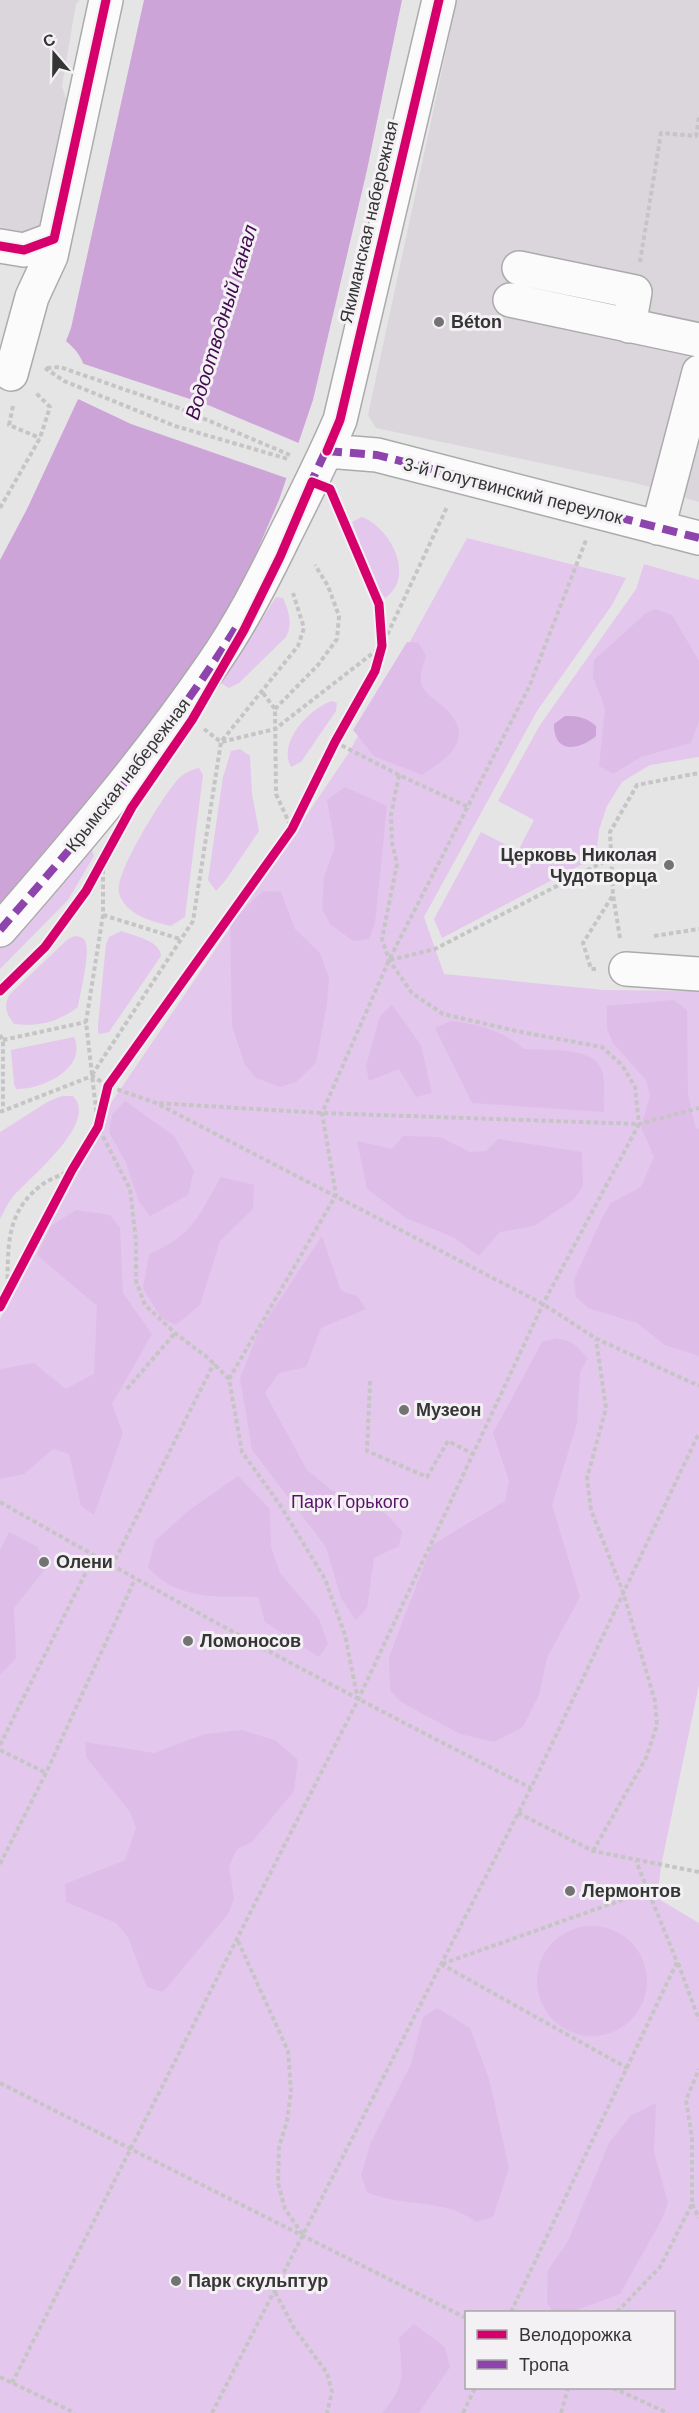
<svg xmlns="http://www.w3.org/2000/svg" width="699" height="2413" font-family="Helvetica,sans-serif">
<style>
.built{fill:#dbd6dc}
.green{fill:#e4c7ec;fill-rule:evenodd}
.forest{fill:#debee8}
.water{fill:#cca4d8}
.pier{fill:#e6e5e6}
.lines{fill:none;stroke-linecap:round;stroke-linejoin:round}
.minor-casing{stroke:#acabac;stroke-width:36}
.path{stroke:#c6c5c6;stroke-width:4;stroke-dasharray:4.5 3;stroke-linecap:butt}
.minor{stroke:#fbfbfb;stroke-width:33}
.quiet{stroke:#8e44ad;stroke-width:8;stroke-dasharray:15 8;stroke-linecap:butt}
.cycleway-casing{stroke:#f4f1f4;stroke-width:13}
.cycleway{stroke:#d6006c;stroke-width:9}
.poi-dot{fill:#747374;stroke:#f4f1f4;stroke-width:2}
.labels{text-anchor:middle;dominant-baseline:central;stroke-width:6;stroke-linejoin:round;paint-order:stroke}
.street-label{font-size:18px;fill:#363536;stroke:#f4f1f4}
.poi-label{font-size:18px;font-weight:bold;fill:#363536;stroke:#f4f1f4;text-anchor:start}
.park-label{font-size:18px;fill:#59116b;stroke:#f4f1f4}
.water-label{font-size:20px;font-style:italic;fill:#420b4f;stroke:#f4f1f4}
</style>
<rect width="100%" height="100%" fill="#e6e5e6"/>
<path class="built" d="M0 0H80L76 4 62 86 68 105 40 239 0 234Z
M457 0H699V502L639 484 376 428 368 415Z"/>
<path class="green" d="M362 517C391 528 416 577 385 598L376 587 352 522Z
M467 538 626 578 612 605 537 711 424 917 444 974 604 990 699 991V1685L661 1866 657 1898 699 1923V2413H0V1319L111 1103 348 754ZM466 2312H674V2388H466Z
M644 564 699 580V757L650 765 622 782 607 806 599 830 596 857 442 938 434 919 481 832 518 851 534 820 498 801 540 725 636 589Z
M276 597 283 598C289 612 293 624 286 637L239 683 229 688 221 683Z
M332 701 337 703 336 711 301 762 291 767C277 742 310 708 332 701Z
M240 749 250 756 252 794 259 831 225 881 216 891 208 880 223 777 231 751Z
M199 768 203 775 185 917 171 926C153 922 125 915 119 893 114 873 164 795 178 779 184 773 191 770 199 768Z
M92 850 94 856 68 900 0 969V942L82 851Z
M121 931C134 936 160 940 161 956L109 1032 101 1034 98 1033V1025L106 944 109 937Z
M75 936C79 937 81 936 84 939 92 948 80 994 78 1007 58 1022 39 1027 14 1024 6 1013 3 1006 10 994L68 939Z
M74 1037C88 1069 41 1090 16 1089L14 1084 11 1050Z
M62 1096H73C100 1123 27 1179 12 1198 7 1204 4 1212 0 1219V1132L49 1101Z"/>
<path class="forest" d="M655 609 672 615 699 661V721L691 743 641 757 613 774 599 766 605 708 593 677 594 660 646 613Z
M407 642 419 643 426 656C423 665 418 678 423 688 427 695 438 702 444 707 477 738 449 757 422 775L374 756 353 730Z
M345 787 387 806 375 923 369 939 353 941 330 924 322 909 324 877 335 846 327 800Z
M263 891 281 892 295 929 320 953 329 978 327 1004 316 1063 296 1082 280 1087 256 1078 245 1065 232 1026 230 923Z
M673 1000 687 1010 688 1094 695 1126 699 1129V1356L665 1345 637 1323 588 1308 576 1297 574 1280 602 1218 611 1203 641 1187 654 1157 641 1127 650 1096 646 1080 613 1043 607 1029V1006Z
M392 1005 421 1045 432 1093 416 1097 399 1069 369 1081 366 1066 380 1016Z
M451 1021C476 1023 505 1032 524 1049 547 1051 598 1045 603 1074 605 1086 603 1099 604 1112L472 1103 435 1028Z
M125 1101 174 1136 194 1171 188 1195 150 1216 139 1202 126 1163 109 1132 112 1115Z
M403 1136 440 1137 470 1152 486 1151 498 1139 582 1152 583 1186 573 1200 534 1226 500 1232 479 1256 453 1237 406 1218 367 1189 357 1141 392 1149Z
M221 1177 254 1185 253 1209 220 1241 200 1305 176 1325 161 1318 143 1288 149 1254C194 1235 198 1216 221 1177Z
M76 1210 110 1215 120 1228 123 1293 152 1334 112 1404 123 1433 94 1515 81 1506 69 1454 53 1449 24 1474 0 1479V1369L34 1363 66 1389 94 1374 97 1306 37 1255 51 1226Z
M322 1236 341 1291 357 1296 366 1309 321 1328 306 1367 279 1373 265 1393 307 1470 333 1491 385 1513 402 1531 399 1546 374 1558 367 1608 356 1620 341 1598 326 1547 252 1450 240 1378 259 1331Z
M557 1338 573 1343 588 1358 580 1372 577 1423 552 1505 580 1597 547 1658 539 1695 523 1727 494 1742 460 1734 401 1702 390 1690 389 1657 432 1545 505 1501 509 1481 493 1433 542 1342Z
M238 1476 270 1509 271 1547 280 1573 319 1619 328 1644 319 1657 265 1622 258 1597C218 1596 177 1601 148 1567L155 1541 188 1511Z
M9 1532 38 1547 46 1568 14 1608 16 1658 0 1675V1550Z
M241 1730 275 1740 298 1760 294 1791 252 1842 237 1849 229 1866 234 1899 228 1914 163 1992 147 1987 128 1937 116 1923 66 1902 65 1884 125 1860 136 1828 130 1812 86 1757 85 1742 154 1753 205 1734Z
M537 1981a55 55 0 1 1 110 0a55 55 0 1 1-110 0Z
M437 2008 470 2028 489 2079 509 2168 493 2217 476 2222C444 2197 401 2208 367 2192L361 2175 371 2142 411 2064 423 2017Z
M656 2103 654 2152 668 2203 662 2219 620 2294 571 2312H553L547 2303 548 2270 568 2241 609 2143 630 2116Z
M414 2324 445 2347 450 2367 419 2413H382C407 2384 402 2374 399 2338Z"/>
<path class="water" d="M144 0H402L367 170 313 400 279 500 227 621 154 728 0 914V560L27 509 86 382C86 363 80 353 66 341L71 328Z
M565 716C578 716 586 717 596 726V736C578 751 554 754 554 724Z"/>
<path class="pier" d="M81 363 208 405 301 444 289 479 131 424 76 398 83 381Z"/>
<g class="lines">
<defs>
<path id="minor" d="M0 246 24 250 54 239
M519 268 635 292 629 326
M510 300 699 340
M11 374 32 297 51 256 106 0
M327 451 377 455 699 538
M658 528 699 372
M0 930C74 845 148 758 212 665 240 625 262 582 283 539 303 499 323 460 340 420L439 0
M626 969 699 974"/>
</defs>
<use href="#minor" class="minor-casing"/>
<path class="path" d="M640 262 661 133 696 136 699 117
M45 368 64 381 175 426 288 459
M47 368 60 367 181 409 290 455
M13 406 9 425 40 438
M0 508 40 438 50 407 36 393
M263 693 275 709 276 794 292 829
M275 709 318 665 337 639 339 616 328 586 315 565
M204 729 221 742 275 729 382 646 447 507
M335 742 399 775 468 807
M399 775 391 815 392 842 397 864 382 939 389 960 412 993 443 1014 521 1032 602 1047 622 1065 635 1087 639 1124 699 1108
M103 862V915L86 1022 98 1127 130 1189 136 1241V1281L145 1305 175 1333 208 1358 229 1379 242 1452 280 1505 325 1579 345 1635 358 1700
M103 915 180 939
M654 936 699 929
M620 938 613 895 610 832 637 785 699 773
M390 960 435 949 611 858
M596 969H591L583 943 613 895
M0 1035 3 1040V1109
M3 1040 86 1022
M92 1075 193 921 221 742 298 646 304 628 293 593
M0 1112 92 1076 108 1086 156 1103 543 1304 595 1338 699 1386
M7 1294C9 1252 3 1216 39 1187 48 1179 62 1175 72 1170
M229 1379 336 1195 322 1113 389 960 529 687 586 540
M370 1381 367 1451 427 1477 448 1441 473 1454
M127 1389 175 1333
M0 1502C175 1602 351 1697 531 1788
M112 1566 214 1363
M0 1745 94 1556
M0 1750 46 1773
M518 1813 593 1851 699 1872
M593 1851 646 1758 657 1725 655 1701 623 1592 591 1510 587 1478 606 1408 596 1339
M0 1864 46 1773 135 1579
M238 1941 288 2051 291 2091 287 2121 279 2147 278 2183 285 2209 303 2235
M678 1963 699 2020
M441 1964 627 2068
M442 1964 647 1891
M0 2083 466 2318
M692 2204 699 2218
M275 2292 294 2328 327 2373 332 2392 327 2413
M511 2312 677 1962 636 1861
M617 2312 660 2267 692 2204V2139L686 2100 699 2069
M0 2377 75 2413
M12 2383 358 1700 543 1304 639 1124 322 1113 156 1103
M613 2388 668 2413
M212 2413 531 1788 699 1433
M463 2413 475 2388
M561 2413 568 2388"/>
<use href="#minor" class="minor"/>
<path class="quiet" d="M327 451 377 455 699 538
M309 487 328 446
M0 930C84 834 168 736 236 628"/>
<defs>
<path id="cycleway" d="M0 246 24 250 54 239 106 0
M327 451 340 420 439 0
M0 991 45 947 86 891 132 807 192 720 244 630 280 557 312 482 330 489 379 604 382 646 375 671 335 742 292 829 108 1086 98 1127 72 1170 0 1307"/>
</defs>
<use href="#cycleway" class="cycleway-casing"/>
<use href="#cycleway" class="cycleway"/>
</g>
<g class="poi-dot">
<circle cx="439" cy="322" r="6"/>
<circle cx="669" cy="865" r="6"/>
<circle cx="404" cy="1410" r="6"/>
<circle cx="44" cy="1562" r="6"/>
<circle cx="188" cy="1641" r="6"/>
<circle cx="570" cy="1891" r="6"/>
<circle cx="176" cy="2281" r="6"/>
</g>
<g class="labels">
<g class="street-label">
<text transform="translate(369 222) rotate(-77)">Якиманская набережная</text>
<text transform="translate(513 491) rotate(14)">3-й Голутвинский переулок</text>
<text transform="translate(128 775) rotate(-52)">Крымская набережная</text>
</g>
<g class="poi-label">
<text x="451" y="322">Béton</text>
<text x="657" y="855" text-anchor="end">Церковь Николая<tspan x="657" dy="21">Чудотворца</tspan></text>
<text x="416" y="1410">Музеон</text>
<text x="56" y="1562">Олени</text>
<text x="200" y="1641">Ломоносов</text>
<text x="582" y="1891">Лермонтов</text>
<text x="188" y="2281">Парк скульптур</text>
</g>
<g class="park-label">
<text x="350" y="1502">Парк Горького</text>
</g>
<g class="water-label">
<text transform="translate(221 322) rotate(-73)">Водоотводный канал</text>
</g>
</g>
<rect x="465" y="2311" width="210" height="78" fill="#f4f1f4" stroke="#a8a6a8" stroke-width="1.5"/>
<rect x="477" y="2330" width="30" height="9" fill="#d6006c" stroke="#a8a6a8" stroke-width="1.5"/>
<text x="519" y="2341" font-size="18" fill="#363536">Велодорожка</text>
<rect x="477" y="2360" width="30" height="9" fill="#8e44ad" stroke="#a8a6a8" stroke-width="1.5"/>
<text x="519" y="2371" font-size="18" fill="#363536">Тропа</text>
<g transform="translate(54 54) rotate(340)" stroke="#f4f1f4" stroke-width="4.5" paint-order="stroke">
<path d="M0-4.5L10 22L0 15L-10 22Z" fill="#363536"/>
<text y="-9" font-size="16" font-weight="bold" text-anchor="middle" fill="#363536">С</text>
</g>
</svg>
